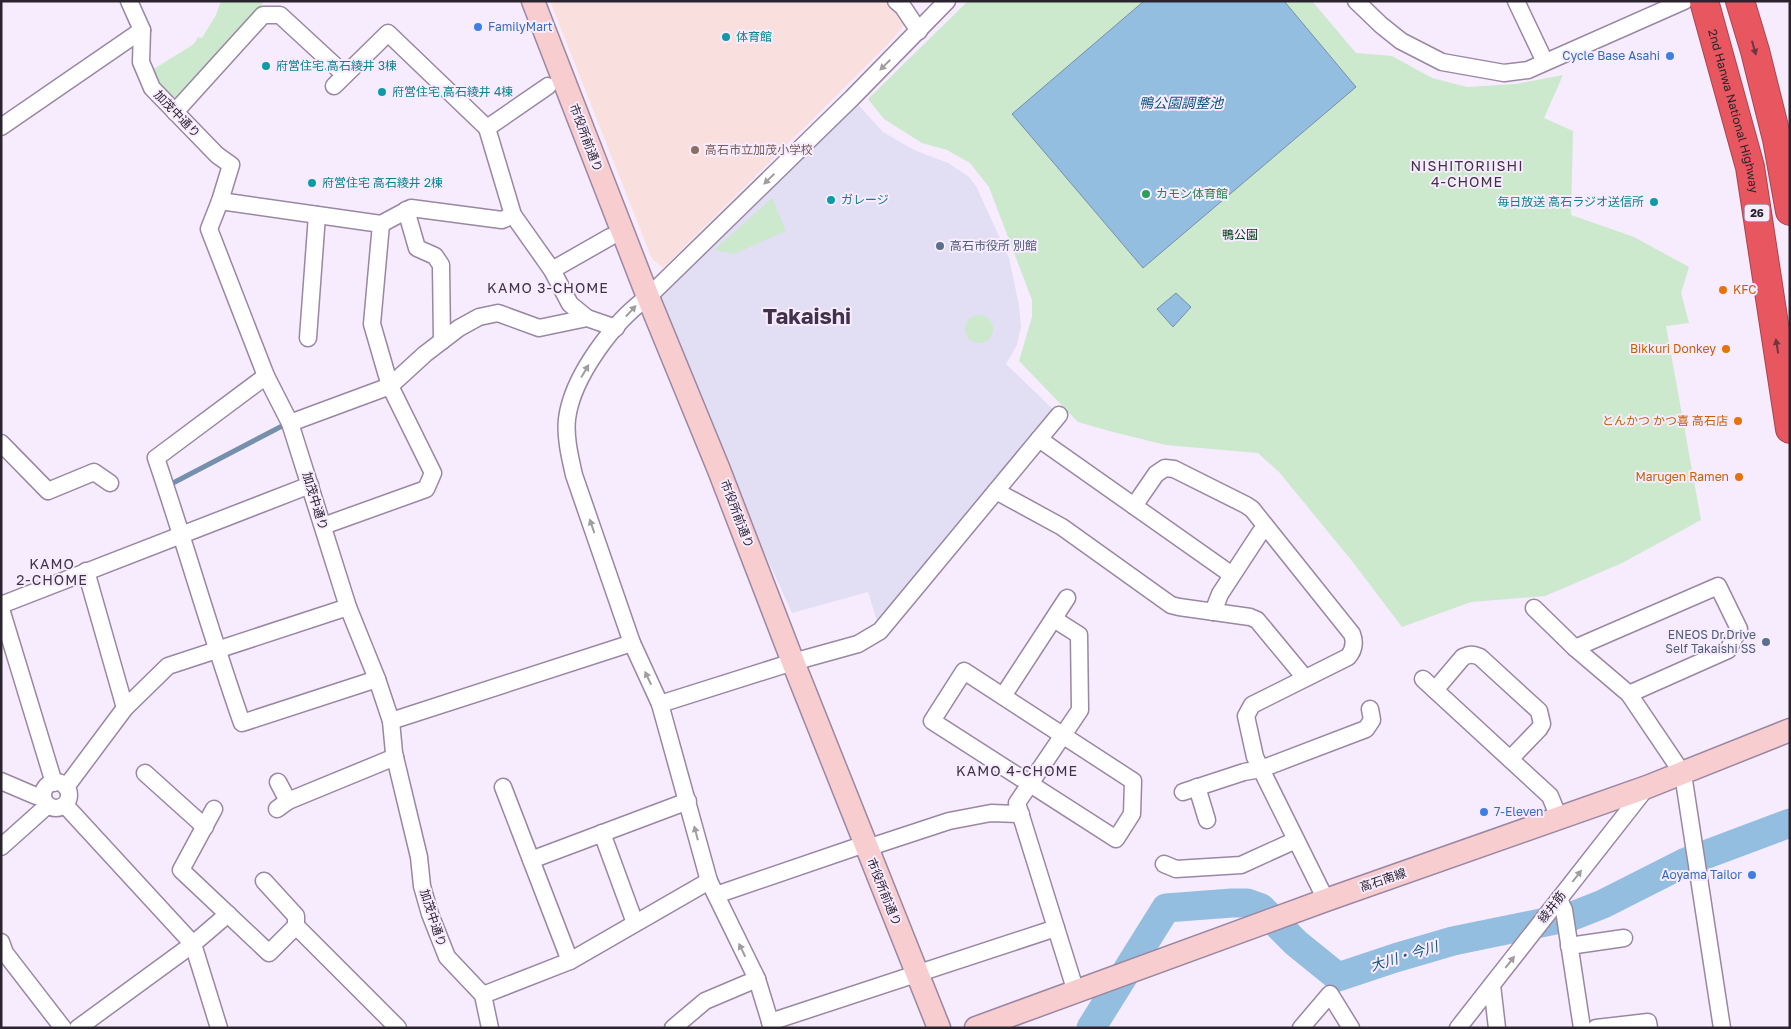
<svg xmlns="http://www.w3.org/2000/svg" width="1791" height="1029" font-family="'Golos Text','Noto Sans JP',sans-serif">
<style>
.commercial{fill:#e2dff5}
.education{fill:#fadfdf}
.green{fill:#cce8cd}
.water{fill:#94bedf;stroke:#7490aa}
.lines{fill:none;stroke-linecap:round;stroke-linejoin:round}
.stream{stroke:#7490aa;stroke-width:5}
.river{stroke:#94bedf;stroke-width:29}
.street-casing{stroke:#9987a3;stroke-width:19}
.secondary-casing{stroke:#9987a3;stroke-width:25}
.highway-casing{stroke:#a6454f;stroke-width:30}
.street{stroke:#fff;stroke-width:16}
.secondary{stroke:#f8cdcf;stroke-width:22}
.highway{stroke:#e85760;stroke-width:28}
.oneway{fill:#6d3640}
.oneway2{fill:#a09ca1}
.shop-dot{fill:#3f7fe0;stroke:#f7ebfe;stroke-width:2}
.culture-dot{fill:#0f9aa8;stroke:#f7ebfe;stroke-width:2}
.education-dot{fill:#8d6e63;stroke:#f7ebfe;stroke-width:2}
.leisure-dot{fill:#2e9e5b;stroke:#f7ebfe;stroke-width:2}
.service-dot{fill:#5c6f8a;stroke:#f7ebfe;stroke-width:2}
.food-dot{fill:#e8710a;stroke:#f7ebfe;stroke-width:2}
.labels{text-anchor:middle;stroke-width:4;stroke-linejoin:round;paint-order:stroke}
.shield{fill:#f7ebfe;stroke:#68606d;stroke-width:1}
.shield-label{font-size:11px;font-weight:bold;fill:#2b242f}
.shop-label{font-size:12px;fill:#366cbe;stroke:#f7ebfe;text-anchor:start}
.culture-label{font-size:12px;fill:#0d838f;stroke:#f7ebfe;text-anchor:start}
.street-label{font-size:12px;fill:#2b242f;stroke:#f7ebfe}
.education-label{font-size:12px;fill:#785e54;stroke:#f7ebfe;text-anchor:start}
.leisure-label{font-size:12px;fill:#27864d;stroke:#f7ebfe;text-anchor:start}
.park-label{font-size:12px;fill:#014012;stroke:#f7ebfe}
.service-label{font-size:12px;fill:#4e5e75;stroke:#f7ebfe;text-anchor:start}
.food-label{font-size:12px;fill:#c56008;stroke:#f7ebfe;text-anchor:end}
.water-label{font-size:14px;font-style:italic;fill:#10547f;stroke:#f7ebfe}
.neighbourhood-label{font-size:14px;letter-spacing:1px;fill:#413149;stroke:#f7ebfe}
.town-label{font-size:22px;font-weight:bold;fill:#413149;stroke:#f7ebfe}
</style>
<rect width="100%" height="100%" fill="#f7ebfe"/>
<path class="commercial" d="M852,98L883,132L914,150L948,163L968,176L976,186L1009,258L1019,306L1021,327L1017,345L1006,364L1059,415L880,631L868,592L792,613L648,297Z"/>
<path class="education" d="M550,1H891L905,24L891,41L663,268L652,259Z"/>
<g class="green">
<path d="M221,1H264L254,17L180,97L167,98L162,94L152,70L194,44L198,37L202,38L216,15Z"/>
<path d="M968,1H1312L1356,53L1392,56L1432,78L1467,87L1516,84L1563,75L1544,118L1573,131L1571,215L1634,237L1689,267L1681,293L1689,323L1666,326L1701,520L1622,563L1545,596L1471,602L1402,627L1352,561L1279,472L1258,453L1166,445L1113,432L1078,422L1019,361L1032,317V300L989,187L970,163L947,150L922,143L884,119L868,99Z"/>
<path d="M772,198L786,231L734,254L714,250Z"/>
<circle cx="979" cy="329" r="14"/>
</g>
<g class="water">
<path d="M1144,1H1284L1356,87L1143,268L1012,114Z"/>
<path d="M1176,293L1191,307L1173,327L1157,309Z"/>
</g>
<g class="lines">
<path class="stream" d="M173,483L284,425"/>
<path class="river" d="M1091,1028L1166,908L1232,903H1247L1261,908L1296,943L1338,977L1395,958L1453,941L1570,917L1603,904L1686,862L1790,823"/>
<defs>
<g id="street">
<path d="M129,1L142,30L141,62L152,88L217,155L231,165L220,201L209,229L266,376L290,423L348,607L377,679L391,721L394,753L419,857L422,886L430,914L447,957L483,995L490,1028"/>
<path d="M896,1L903,7L919,31"/>
<path d="M1356,1L1381,25L1401,41L1442,62L1504,73L1528,70L1684,1"/>
<path d="M1516,1L1545,62"/>
<path d="M334,86L388,33L487,128L513,215L552,270L570,304L587,318"/>
<path d="M175,112L263,15H280L345,75"/>
<path d="M1,127L142,30"/>
<path d="M487,128L548,86"/>
<path d="M220,201L381,224L411,208L502,220L513,215"/>
<path d="M406,210L417,248L435,256L441,265L442,341"/>
<path d="M552,270L610,237"/>
<path d="M308,338L317,215"/>
<path d="M266,376L156,458C186,546 211,635 242,723L377,679"/>
<path d="M290,423L390,386L425,354L459,328L479,317L498,313L539,328L587,318L616,328"/>
<path d="M1039,439L1232,575"/>
<path d="M1,443L48,491L94,472L110,483"/>
<path d="M996,491L1062,527L1171,605L1179,607L1250,617L1257,620L1305,678"/>
<path d="M1134,506L1156,474L1165,468L1174,469L1246,505L1252,509L1352,634C1355,642 1354,650 1348,657L1252,705L1246,716L1255,757L1326,900"/>
<path d="M323,526L426,489L433,473L390,386L372,324L381,224"/>
<path d="M86,571L125,708"/>
<path d="M1,605L310,485"/>
<path d="M1534,608L1575,648L1629,694L1683,774L1722,1028"/>
<path d="M1,609L54,783"/>
<path d="M1213,612L1220,594L1260,533L1266,527"/>
<path d="M1054,619L1079,635L1080,710L1017,803L1076,992"/>
<path d="M1575,648L1718,586L1739,629L1728,650L1629,694"/>
<path d="M964,671L1133,781L1132,814L1116,839L932,721Z"/>
<path d="M1423,679L1550,796L1559,818"/>
<path d="M1435,690L1463,657C1470,654 1473,654 1480,657L1539,711L1542,724L1539,729L1510,759"/>
<path d="M1003,696L1067,598"/>
<path d="M660,704L793,662L858,644L880,631L1059,415"/>
<path d="M391,721L632,643"/>
<path d="M145,773L205,827"/>
<path d="M1,781L36,796H43"/>
<circle cx="56" cy="795" r="13"/>
<path d="M66,787L125,708L168,666L348,607"/>
<path d="M503,787L570,961"/>
<path d="M1197,787L1207,820"/>
<path d="M1183,792L1244,772L1261,769L1366,729L1372,720L1370,709"/>
<path d="M288,801L395,757"/>
<path d="M65,805L193,944L219,1028"/>
<path d="M214,809L181,870L269,953L296,926L398,1028"/>
<path d="M277,809L288,801L278,782"/>
<path d="M602,833L635,923"/>
<path d="M1,847L48,805"/>
<path d="M867,848L949,821L991,813L1021,814"/>
<path d="M531,860L688,801"/>
<path d="M1164,864L1176,869L1241,865L1296,840"/>
<path d="M264,881L296,916V926"/>
<path d="M716,895L865,844"/>
<path d="M1559,899L1564,910L1582,1028"/>
<path d="M1,942L5,953L63,1028"/>
<path d="M1569,946L1624,938"/>
<path d="M1492,985L1497,1028"/>
<path d="M483,995L570,961L709,881"/>
<path d="M770,1022L1056,928"/>
<path d="M78,1028L193,944L228,914"/>
<path d="M673,1028L705,1001L757,979"/>
<path d="M772,1028L757,979L709,881L660,704L632,643L574,475C570,457 565,437 567,419C572,377 614,321 648,297L852,98L947,1"/>
<path d="M1301,1028L1330,994L1351,1028"/>
<path d="M1458,1028L1647,787"/>
<path d="M1596,1028L1648,1022L1649,1028"/>
</g>
<g id="secondary">
<path d="M533,1L648,297L719,470L793,662L939,1028"/>
<path d="M976,1028L1326,900L1647,787L1790,730"/>
</g>
<g id="highway">
<path id="s1" d="M1704,1L1750,167L1790,429"/>
<path d="M1740,1L1755,51L1777,139L1790,211"/>
</g>
</defs>
<use href="#street" class="street-casing"/>
<use href="#secondary" class="secondary-casing"/>
<use href="#highway" class="highway-casing"/>
<use href="#street" class="street"/>
<use href="#secondary" class="secondary"/>
<use href="#highway" class="highway"/>
</g>
<defs><path id="oneway-solid" d="M-6-.8H1V-3.2L6.5 0L1 3.2V.8H-6Z" transform="scale(1.25)"/></defs>
<g class="oneway">
<use href="#oneway-solid" transform="translate(1754 48) rotate(74)"/>
<use href="#oneway-solid" transform="translate(1777 346) rotate(-99)"/>
</g>
<g class="oneway2">
<use href="#oneway-solid" transform="translate(885 65) rotate(135)"/>
<use href="#oneway-solid" transform="translate(769 179) rotate(136)"/>
<use href="#oneway-solid" transform="translate(631 311) rotate(-47)"/>
<use href="#oneway-solid" transform="translate(585 371) rotate(-59)"/>
<use href="#oneway-solid" transform="translate(592 526) rotate(-109)"/>
<use href="#oneway-solid" transform="translate(648 678) rotate(-115)"/>
<use href="#oneway-solid" transform="translate(696 833) rotate(-105)"/>
<use href="#oneway-solid" transform="translate(1577 876) rotate(-52)"/>
<use href="#oneway-solid" transform="translate(742 950) rotate(-116)"/>
<use href="#oneway-solid" transform="translate(1510 962) rotate(-52)"/>
</g>
<g class="shop-dot">
<circle cx="478" cy="27" r="5"/>
<circle cx="1670" cy="56" r="5"/>
<circle cx="1484" cy="812" r="5"/>
<circle cx="1752" cy="875" r="5"/>
</g>
<g class="culture-dot">
<circle cx="726" cy="37" r="5"/>
<circle cx="266" cy="66" r="5"/>
<circle cx="382" cy="92" r="5"/>
<circle cx="312" cy="183" r="5"/>
<circle cx="831" cy="200" r="5"/>
<circle cx="1654" cy="202" r="5"/>
</g>
<circle class="education-dot" cx="695" cy="150" r="5"/>
<circle class="leisure-dot" cx="1146" cy="194" r="5"/>
<g class="service-dot">
<circle cx="940" cy="246" r="5"/>
<circle cx="1766" cy="642" r="5"/>
</g>
<g class="food-dot">
<circle cx="1723" cy="290" r="5"/>
<circle cx="1726" cy="349" r="5"/>
<circle cx="1738" cy="421" r="5"/>
<circle cx="1739" cy="477" r="5"/>
</g>
<g class="labels">
<rect class="shield" x="1744.5" y="204.5" width="25" height="17" rx="4"/>
<g class="shield-label">
<text x="1757" y="217">26</text>
</g>
<g class="shop-label">
<text x="488" y="31">FamilyMart</text>
<text x="1660" y="60" text-anchor="end">Cycle Base Asahi</text>
<text x="1494" y="816">7-Eleven</text>
<text x="1742" y="879" text-anchor="end">Aoyama Tailor</text>
</g>
<g class="culture-label">
<text x="736" y="41">体育館</text>
<text x="276" y="70">府営住宅 高石綾井 3棟</text>
<text x="392" y="96">府営住宅 高石綾井 4棟</text>
<text x="322" y="187">府営住宅 高石綾井 2棟</text>
<text x="841" y="204">ガレージ</text>
<text x="1644" y="206" text-anchor="end">毎日放送 高石ラジオ送信所</text>
</g>
<g class="street-label">
<text dy="4" stroke="none"><textPath href="#s1" startOffset="114">2nd Hanwa National Highway</textPath></text>
<text transform="translate(177 114) rotate(46)" y="4">加茂中通り</text>
<text transform="translate(586 138) rotate(69)" y="4">市役所前通り</text>
<text transform="translate(315 501) rotate(73)" y="4">加茂中通り</text>
<text transform="translate(737 514) rotate(69)" y="4">市役所前通り</text>
<text transform="translate(1383 880) rotate(-19)" y="4">高石南線</text>
<text transform="translate(884 892) rotate(68)" y="4">市役所前通り</text>
<text transform="translate(1552 907) rotate(-52)" y="4">綾井筋</text>
<text transform="translate(433 918) rotate(72)" y="4">加茂中通り</text>
</g>
<g class="education-label">
<text x="705" y="154">高石市立加茂小学校</text>
</g>
<g class="leisure-label">
<text x="1156" y="198">カモン体育館</text>
</g>
<g class="park-label">
<text x="1240" y="239">鴨公園</text>
</g>
<g class="service-label">
<text x="950" y="250">高石市役所 別館</text>
<text x="1756" y="639" text-anchor="end">ENEOS Dr.Drive<tspan x="1756" dy="14">Self Takaishi SS</tspan></text>
</g>
<g class="food-label">
<text x="1733" y="294" text-anchor="start">KFC</text>
<text x="1716" y="353">Bikkuri Donkey</text>
<text x="1728" y="425">とんかつ かつ喜 高石店</text>
<text x="1729" y="481">Marugen Ramen</text>
</g>
<g class="water-label">
<text x="1181" y="108">鴨公園調整池</text>
<text transform="translate(1404 956) rotate(-17)" y="5">大川・今川</text>
</g>
<g class="neighbourhood-label">
<text x="1467" y="171">NISHITORIISHI<tspan x="1467" dy="16">4-CHOME</tspan></text>
<text x="548" y="293">KAMO 3-CHOME</text>
<text x="52" y="569">KAMO<tspan x="52" dy="16">2-CHOME</tspan></text>
<text x="1017" y="776">KAMO 4-CHOME</text>
</g>
<g class="town-label">
<text x="807" y="324">Takaishi</text>
</g>
</g>
<rect width="1791" height="1029" fill="none" stroke="#2b242f" stroke-width="5"/>
</svg>
